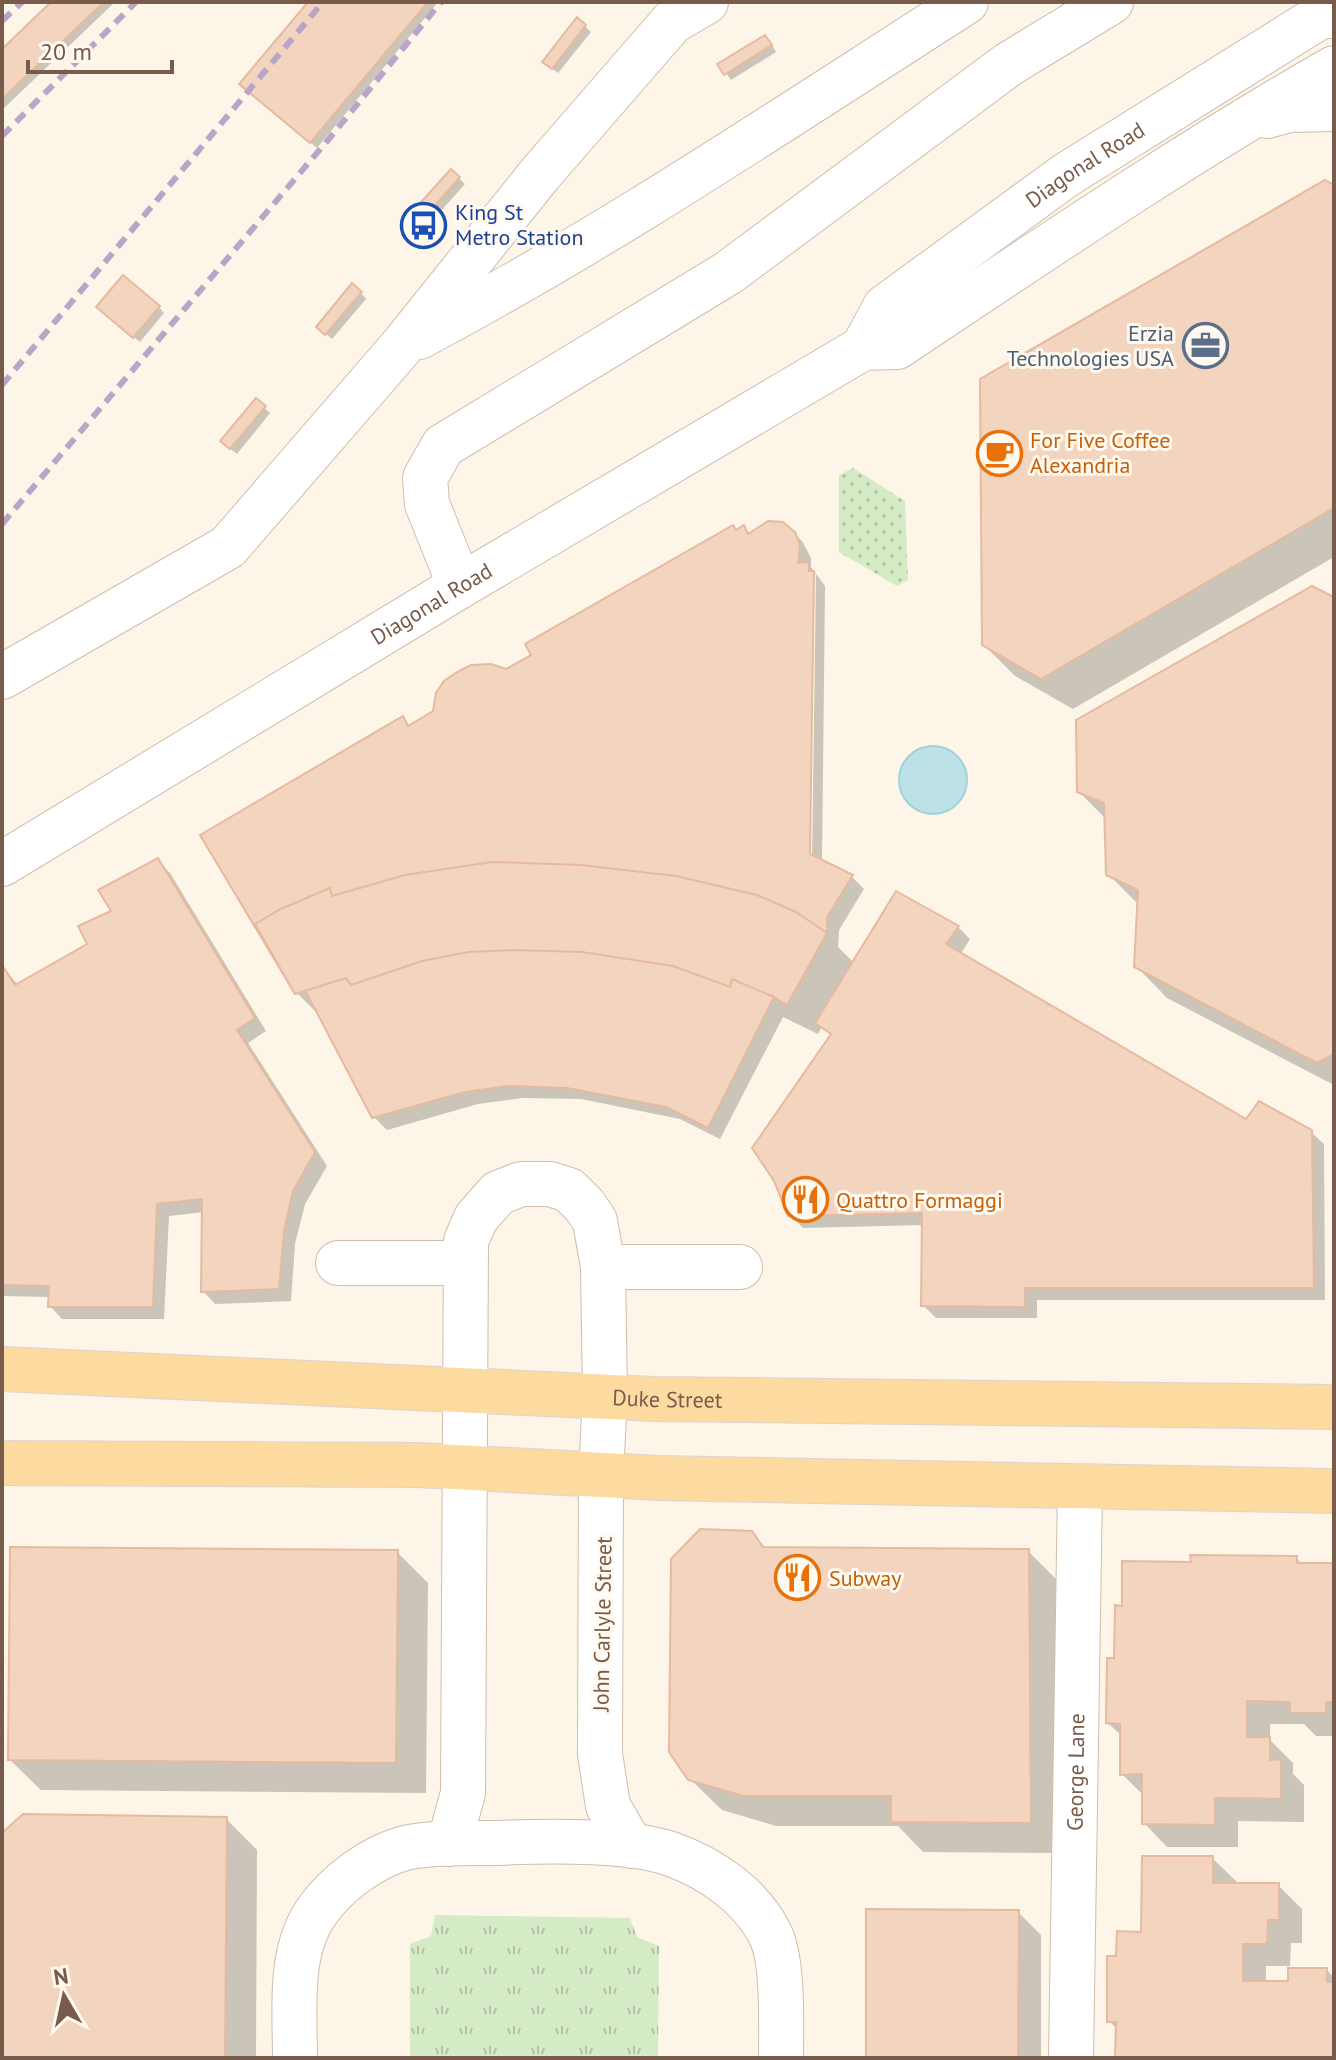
<svg xmlns="http://www.w3.org/2000/svg" width="1336" height="2060" font-family="'PT Sans',sans-serif">
<style>
.grass{fill:url(#grass-tufts)}
.garden{fill:url(#garden-dots)}
.water{fill:#bce1e7;stroke:#a2d1da;stroke-width:2}
.shadow{fill:#0003;fill-rule:evenodd}
.building{fill:#f3d4bf;stroke:#e6ba9f;stroke-width:2}
.lines{fill:none;stroke-linecap:round;stroke-linejoin:round}
.minor-casing{stroke:#cfbdad;stroke-width:46}
.major-casing{stroke:#dcd4d0;stroke-width:46}
.minor{stroke:#fff;stroke-width:44}
.major{stroke:#fcdaa0;stroke-width:44}
.rail{stroke:#b8a5c8;stroke-width:6;stroke-dasharray:12 8;stroke-linecap:butt}
.labels{text-anchor:middle;stroke-width:6;stroke-linejoin:round;paint-order:stroke}
.street-label{font-size:22px;fill:#785b4b;stroke:#fff9ef}
.transit-label{font-size:22px;fill:#164399;stroke:#fff9ef;text-anchor:start}
.service-label{font-size:22px;fill:#4e5e75;stroke:#fff9ef;text-anchor:end}
.food-label{font-size:22px;fill:#c56008;stroke:#fff9ef;text-anchor:start}
</style>
<defs>
<pattern id="grass-tufts" width="24" height="20" patternUnits="userSpaceOnUse" patternTransform="scale(2)"><rect width="24" height="20" fill="#d5ebc6"/><path d="M3 7l-1-3M5 7V3M7 7l1-3M15 17l-1-3M17 17v-4M19 17l1-3" fill="none" stroke="#b2c1a3"/></pattern>
<pattern id="garden-dots" width="8" height="8" patternUnits="userSpaceOnUse" patternTransform="scale(2)"><rect width="8" height="8" fill="#d5ebc6"/><path d="M2 2h.1M6 6h.1" fill="none" stroke="#b2c1a3" stroke-width="1.8" stroke-linecap="round"/></pattern>
</defs>
<rect width="100%" height="100%" fill="#fdf5e8"/>
<path class="grass" d="M435,1915L630,1918L637,1937L659,1946L658,2058H410V1944L431,1936Z"/>
<path class="garden" d="M853,468L905,501L908,580L897,586L839,552V475Z"/>
<circle class="water" cx="933" cy="780" r="34"/>
<g class="shadow">
<path d="M54,2H115L2,110V52Z"/>
<path d="M311,2H438L317,148L248,90Z"/>
<path d="M585,26L591,32L558,73L550,67Z"/>
<path d="M771,43L776,52L731,80L720,65Z"/>
<path d="M451,171L465,184L430,223L416,211Z"/>
<path d="M1334,187V557L1073,709L1015,676L984,645Z"/>
<path d="M361,293L366,299L332,339L318,327Z"/>
<path d="M159,307L164,313L140,342L104,313Z"/>
<path d="M257,401L270,413L237,454L228,447Z"/>
<path d="M744,528L751,535L789,528L802,541L811,558V567L825,586L822,862L852,877L864,889L839,930L838,947L854,963L958,927L970,939L960,955L1246,1121L1311,1132L1324,1144L1325,1300H1037V1318H936L923,1305L924,1225L803,1228L790,1215L832,1036L822,1027L818,1034L783,1017L720,1139L680,1119L581,1099L522,1098L478,1104L387,1130L374,1117L323,1019L297,993L402,719L410,727ZM812,574H816L812,864H808Z"/>
<path d="M1334,600V1085L1167,998L1136,966L1139,905L1108,874L1106,819L1079,792Z"/>
<path d="M158,861L170,873L266,1031L248,1043L327,1166L305,1204L295,1244L291,1301L215,1304L203,1291L204,1212L169,1216L164,1319H62L50,1306V1297L2,1296V966L18,985L90,945L113,912Z"/>
<path d="M751,1533L767,1549L1028,1551L1059,1582L1061,1853L923,1852L898,1826H776L722,1810L690,1779Z"/>
<path d="M397,1552L428,1583L426,1793L41,1790L10,1760Z"/>
<path d="M1296,1558L1303,1565H1334V1736H1316L1304,1724H1270V1740L1293,1763V1774L1304,1785V1822L1238,1821V1847H1167L1144,1823V1796L1122,1774V1736L1108,1723L1124,1608L1193,1564Z"/>
<path d="M226,1819L257,1850L256,2058H2V1835Z"/>
<path d="M1212,1858L1236,1881V1885H1278L1302,1909V1943H1291L1290,1966H1266V1983H1290L1327,1970L1334,1978V2058H1118V2030L1109,2021L1118,1958Z"/>
<path d="M1018,1912L1041,1935V2058H868Z"/>
</g>
<g class="building">
<path d="M51,2H104L2,99V49Z"/>
<path d="M308,2H428L310,143L239,84Z"/>
<path d="M577,17L586,25L552,69L542,62Z"/>
<path d="M765,35L772,45L724,75L717,64Z"/>
<path d="M451,169L460,177L423,219L413,211Z"/>
<path d="M1325,180L1334,185V508L1041,679L982,645L980,379Z"/>
<path d="M123,275L160,306L133,338L96,307Z"/>
<path d="M352,283L362,292L325,335L316,327Z"/>
<path d="M256,398L266,406L230,449L220,441Z"/>
<path d="M768,521L783,522L795,532L800,544L798,563L809,562V571H814L810,854L853,875L827,917V933L787,1005L774,997L708,1128L666,1107L567,1088L508,1086L465,1092L372,1118L305,990L295,994L200,835L403,716L408,726L433,711L436,693L444,681L457,672L471,665L491,664L506,669L531,655L525,644L733,525L736,530L744,525L748,534Z"/>
<path d="M1312,586L1334,597V1054L1317,1063L1134,967L1138,890L1106,875L1104,803L1077,792L1076,720Z"/>
<path d="M158,858L255,1018L237,1030L315,1152L293,1191L284,1231L279,1289L201,1292L202,1199L157,1204L153,1307H48L49,1286L2,1285V965L15,985L87,944L78,926L111,911L98,890Z"/>
<path d="M492,862L581,865L676,876L757,895L796,912L827,933L787,1005L774,997L732,979L730,987L673,966L582,952L513,950L468,952L422,961L351,985L346,978L295,994L255,924L281,909L330,888L332,896L405,875Z"/>
<path d="M896,891L959,926L946,944L1246,1119L1259,1101L1312,1130L1314,1288H1025V1307L921,1306L922,1213L788,1216L774,1181L752,1148L831,1034L815,1023Z"/>
<path d="M700,1529L752,1531L763,1547L1029,1549L1031,1823L891,1822V1796H743L688,1780L669,1752L671,1559Z"/>
<path d="M10,1547L398,1550L396,1763L8,1760Z"/>
<path d="M1190,1555L1297,1556V1563H1334V1702H1326V1713H1290V1702L1247,1701V1737H1270V1760L1281,1759V1799L1215,1798V1825L1142,1824V1774L1120,1775V1724L1106,1723L1107,1658H1114L1115,1605L1122,1606V1561L1191,1562Z"/>
<path d="M23,1814L227,1817L225,2058H2V1833Z"/>
<path d="M1142,1856H1213V1883H1279V1920H1268L1267,1944H1243V1981H1288V1968H1327V1982H1334V2058H1115L1116,2022H1107V1956H1116L1117,1931L1141,1932Z"/>
<path d="M866,1909L1019,1910L1018,2058H866Z"/>
</g>
<g class="lines">
<defs>
<g id="minor">
<path d="M1267,116L1290,110L1334,109"/>
<path d="M419,337C608,237 786,117 966,2"/>
<path id="s1" d="M863,348L885,307L1066,175L1321,16H1334"/>
<path d="M460,586L427,504L425,478L443,446L728,273L1009,64L1111,2"/>
<path d="M2,677L228,547L402,346L540,174L672,22L706,2"/>
<path id="s2" d="M2,864L460,586L863,348L897,347C1041,251 1184,154 1334,68"/>
<path d="M338,1263H464"/>
<path d="M603,1267H740"/>
<path d="M449,1844L463,1793L466,1241L476,1218L498,1193L521,1184H550L569,1190L585,1206L595,1221L603,1267L605,1396L601,1474L600,1754L608,1806L631,1846"/>
<path d="M295,2058C295,2010 288,1952 317,1911C337,1883 372,1857 405,1848C428,1842 471,1843 496,1843C543,1841 628,1839 671,1854C710,1868 750,1895 769,1932C784,1958 781,2026 781,2058"/>
<path id="s3" d="M1071,2058L1080,1488"/>
</g>
<g id="major">
<path id="s4" d="M2,1369L654,1399L1334,1407"/>
<path d="M2,1463L418,1465L658,1478L1334,1491"/>
</g>
</defs>
<use href="#minor" class="minor-casing"/>
<use href="#major" class="major-casing"/>
<use href="#minor" class="minor"/>
<use href="#major" class="major"/>
<g class="rail">
<path d="M2,21L22,2"/>
<path d="M2,136L136,2"/>
<path d="M2,385L323,2"/>
<path d="M2,524L328,140L441,2"/>
</g>
</g>
<defs>
<symbol id="bus-ring" viewBox="-11 -11 22 22"><circle r="9.5" fill="#fff9ef" stroke="#1a4fb4" stroke-width="1.5"/><path d="M-5-6H5V4H4V6H2V4H-2V6H-4V4H-5ZM-3.5-4V0h7V-4ZM-3.5 1.2v1.5H-2V1.2ZM2 1.2v1.5H3.5V1.2Z" fill="#1a4fb4"/></symbol>
<symbol id="office-ring" viewBox="-11 -11 22 22"><circle r="9.5" fill="#fff9ef" stroke="#5c6f8a" stroke-width="1.5"/><path d="M-6-3h4V-5.5h4V-3h4V5H-6ZM-1-4.5V-3h2v-1.5ZM-6 0V1H6V0Z" fill="#5c6f8a"/></symbol>
<symbol id="cafe-ring" viewBox="-11 -11 22 22"><circle r="9.5" fill="#fff9ef" stroke="#e8710a" stroke-width="1.5"/><path d="M-5.5-4.5H6V0H3Q3 3.5 0 3.5H-2.5Q-5.5 3.5-5.5 0ZM3-3.2v2h1.7v-2ZM-6 4.5H4V6H-6Z" fill="#e8710a"/></symbol>
<symbol id="restaurant-ring" viewBox="-11 -11 22 22"><circle r="9.5" fill="#fff9ef" stroke="#e8710a" stroke-width="1.5"/><path d="M-5-6h1v4h1v-4h1v4h1v-4h1v5L-1.5 .5V6h-2V.5L-5-1ZM5-6V6H3V1.5H1.5Q1.5-4 5-6Z" fill="#e8710a"/></symbol>
</defs>
<g fill-rule="evenodd">
<use href="#bus-ring" x="398" y="200" width="51" height="51"/>
<use href="#office-ring" x="1180" y="320" width="51" height="51"/>
<use href="#cafe-ring" x="974" y="428" width="51" height="51"/>
<use href="#restaurant-ring" x="780" y="1174" width="51" height="51"/>
<use href="#restaurant-ring" x="772" y="1552" width="51" height="51"/>
</g>
<g class="labels">
<g class="street-label">
<text dy="8" stroke="none"><textPath href="#s1" startOffset="292">Diagonal Road</textPath></text>
<text dy="8" stroke="none"><textPath href="#s2" startOffset="502">Diagonal Road</textPath></text>
<text dy="8" stroke="none"><textPath href="#s4" startOffset="666">Duke Street</textPath></text>
<text transform="translate(602 1624) rotate(-89)" y="8">John Carlyle Street</text>
<text dy="8" stroke="none"><textPath href="#s3" startOffset="286">George Lane</textPath></text>
</g>
<g class="transit-label">
<text x="455" y="220">King St<tspan x="455" dy="25">Metro Station</tspan></text>
</g>
<g class="service-label">
<text x="1174" y="341">Erzia<tspan x="1174" dy="25">Technologies USA</tspan></text>
</g>
<g class="food-label">
<text x="1030" y="448">For Five Coffee<tspan x="1030" dy="25">Alexandria</tspan></text>
<text x="836" y="1208">Quattro Formaggi</text>
<text x="829" y="1586">Subway</text>
</g>
</g>
<rect width="1336" height="2060" fill="none" stroke="#785b4b" stroke-width="8"/>
<g transform="translate(64 1996) rotate(351)" stroke="#fff9ef" stroke-width="6" paint-order="stroke">
<path d="M0-6L14 30L0 20L-14 30Z" fill="#785b4b"/>
<text y="-12" font-size="22" font-weight="bold" text-anchor="middle" fill="#785b4b">N</text>
</g>
<path d="M28 60v12h144v-12" fill="none" stroke="#785b4b" stroke-width="4"/>
<text x="40" y="60" font-size="24" fill="#785b4b" stroke="#fff9ef" stroke-width="6" paint-order="stroke">20 m</text>
</svg>
